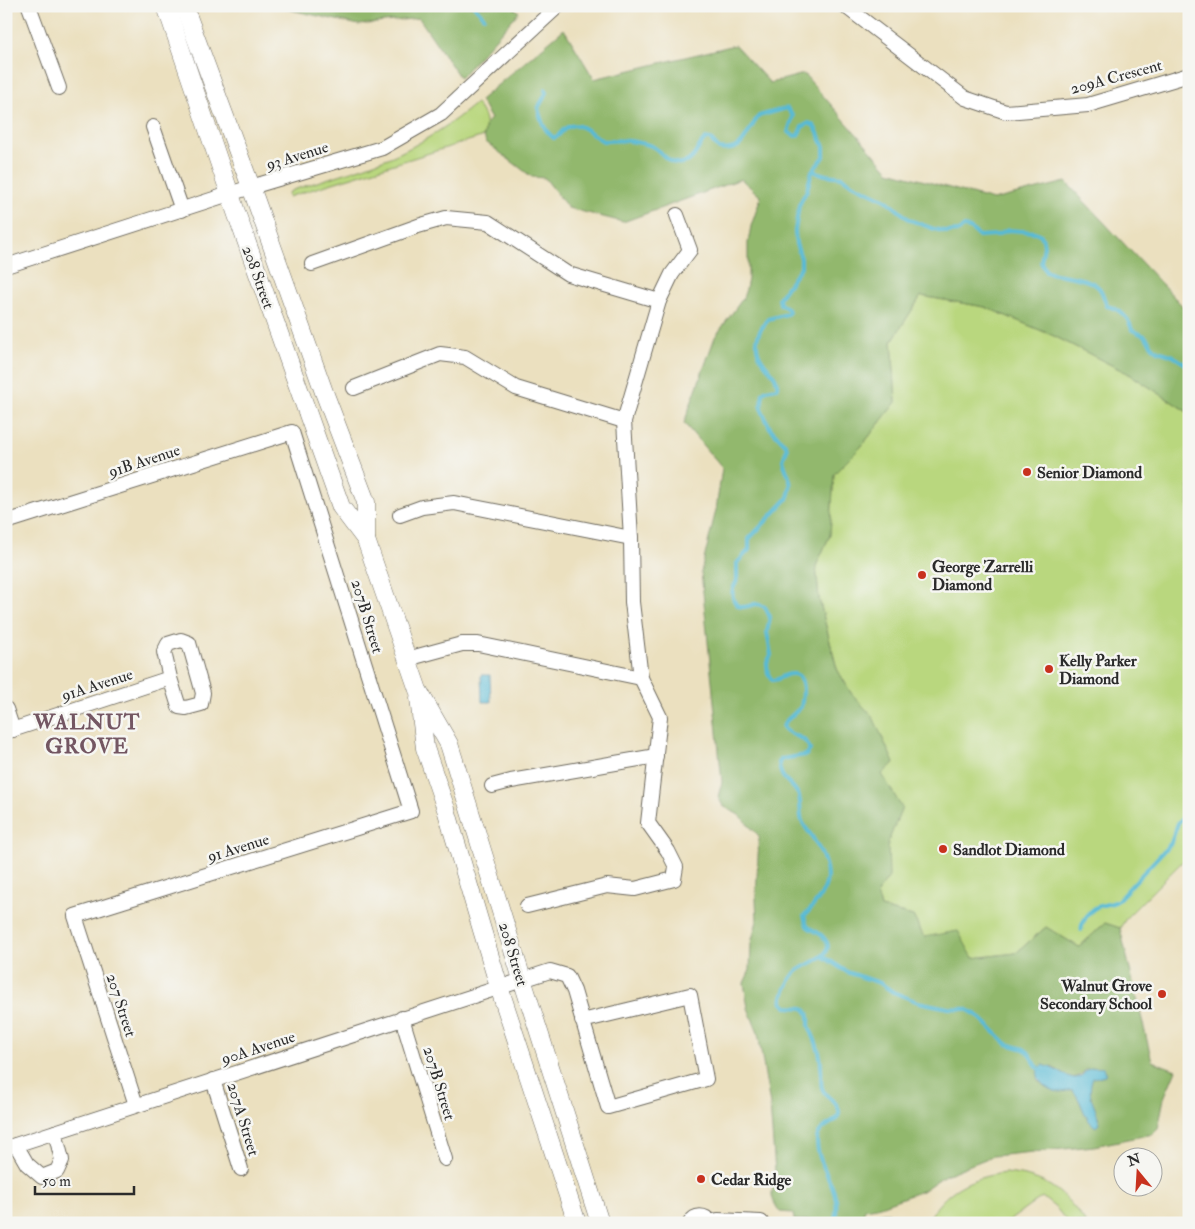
<svg xmlns="http://www.w3.org/2000/svg" width="1195" height="1229" font-family="'IM FELL Double Pica',serif">
<style>
.green{fill:#b9d77e;stroke:#728154}
.forest{fill:#92b86d;stroke:#5e724c;fill-rule:evenodd}
.water{fill:#57bad5;stroke:#417280}
.lines{fill:none;stroke-linecap:round;stroke-linejoin:round}
.stream{stroke:#57bad5;stroke-width:4}
.minor-casing{stroke:#6e6a5f;stroke-width:16}
.major-casing{stroke:#6e6a5f;stroke-width:19}
.minor{stroke:#fff;stroke-width:14}
.major{stroke:#fff;stroke-width:18}
.poi-dot{fill:#c8321e;stroke:#f6f6f2;stroke-width:2}
.labels{text-anchor:middle;stroke-width:5;stroke-linejoin:round;paint-order:stroke}
.street-label{font-size:16px;fill:#2b2b2b;stroke:#f6f6f2}
.poi-label{font-size:16px;font-weight:bold;fill:#2b2b2b;stroke:#f6f6f2;text-anchor:start}
.district-label{font-size:21px;font-weight:bold;letter-spacing:1px;fill:#735662;stroke:#f6f6f2}
</style>
<rect width="100%" height="100%" fill="#f6f6f2"/>
<filter id="ink" filterUnits="userSpaceOnUse"><feTurbulence type="fractalNoise" baseFrequency=".02" numOctaves="2"/><feDisplacementMap in="SourceGraphic" scale="10" xChannelSelector="R" yChannelSelector="G"/><feConvolveMatrix kernelMatrix="1 2 1 2 8 2 1 2 1" color-interpolation-filters="sRGB"/></filter>
<filter id="wash" filterUnits="userSpaceOnUse"><feTurbulence type="fractalNoise" baseFrequency=".0096" numOctaves="4" result="noise"/><feDisplacementMap in="SourceGraphic" scale="20" xChannelSelector="R" yChannelSelector="G"/><feGaussianBlur stdDeviation="1.12" result="paint"/><feColorMatrix in="noise" values="0 0 0 0 0 0 0 0 0 0 0 0 0 0 0 0 0 1.4 0 .05"/><feComposite in="paint" operator="in"/></filter>
<g filter="url(#wash)">
<rect width="100%" height="100%" fill="#ebe0bf"/>
<g class="green">
<path d="M476,103C485,116 487,120 484,136L288,197V193L293,190C325,179 357,170 388,158C420,145 450,125 476,103Z"/>
<path d="M921,296L985,307L1054,336L1131,375L1189,413V855L1127,917L1120,928L1105,923L1079,947L1046,927L1016,953L973,958L924,937L913,916L881,908L877,893L882,774L873,717L851,693L837,669L819,599L816,566L830,535L834,474L860,448L896,402L892,341Z"/>
<path d="M1005,1173C1047,1177 1062,1190 1086,1223H1068L1057,1209L1042,1197L1006,1223H927C943,1190 971,1177 1005,1173Z"/>
</g>
<g class="forest">
<path d="M273,6H512L519,12L460,78L419,18L359,25Z"/>
<path d="M564,29L594,79L735,45L770,83L804,74L889,171L993,200L1066,182L1189,313V413L1131,375L1054,336L985,307L921,296L892,341L896,402L860,448L834,474L830,535L816,566L819,599L837,669L851,693L873,717L894,763L882,774L902,808L888,842L889,877L877,893L881,908L913,916L924,937L958,931L973,958L1016,953L1046,927L1079,947L1105,923L1120,928L1152,1061L1176,1070L1164,1098L1158,1129L1153,1134L1094,1146L993,1156L945,1175L922,1191L877,1207L864,1209V1218L883,1213H889L890,1222L794,1220L793,1213L780,1212C765,1191 776,1191 775,1171L770,1105L758,1033L748,1008L744,983L750,970L751,943L757,921L756,899L759,836L739,815L723,806L718,797L722,782L701,572L716,510L722,468L684,423L715,337L743,298L746,289L748,279V243L751,226L761,197L741,179L623,222L568,208L545,178L532,177L486,142L484,136L486,123L491,119L480,100ZM1052,1067C1066,1075 1074,1085 1086,1069L1105,1075L1092,1078C1087,1094 1093,1105 1099,1119L1087,1118L1077,1095L1073,1091C1058,1089 1048,1093 1037,1079Z"/>
</g>
<g class="water">
<path d="M481,675H490L491,702H482Z"/>
<path d="M1043,1065C1053,1067 1069,1079 1076,1078C1088,1076 1080,1065 1104,1068L1106,1072L1105,1075L1093,1078C1085,1099 1098,1106 1099,1124L1096,1127C1083,1120 1083,1101 1073,1091C1068,1090 1065,1092 1060,1092C1047,1091 1035,1081 1038,1068Z"/>
</g>
<g class="lines">
<g class="stream">
<path d="M358,6L364,11L374,6"/>
<path d="M474,6L484,17"/>
<path d="M545,89L546,94L538,108C541,120 544,131 554,138C560,136 561,131 566,128C579,119 592,135 603,141C621,140 631,140 649,145C662,148 667,169 686,162C697,158 697,145 706,139H710L719,149C746,153 745,133 759,116L787,108L793,116L788,132L795,136L798,135L802,127L809,123L814,126L818,133L824,147V157L812,171L807,190L799,205L795,231L796,244L801,258V267L779,298L780,304L788,309L789,312L787,314L768,319C765,324 761,328 759,333C748,361 781,371 777,388L766,390L763,393L761,408L770,428L786,445L787,449L783,460C787,477 795,480 787,499L749,539V550L737,563C737,568 737,574 737,579C737,583 734,585 733,589C731,596 735,608 743,607C755,606 751,601 765,607L770,617L767,632L771,655L767,663L768,674L772,680C779,681 783,674 791,674C807,672 803,697 801,707L785,722L783,727C790,738 806,734 810,750L806,755L782,759L779,762C780,782 790,780 798,794C802,802 799,812 802,821C805,828 811,834 814,840C834,873 831,889 804,916L807,926C811,930 819,932 823,937C841,956 804,963 795,973C789,980 783,993 782,1002L787,1007L803,1008C805,1009 807,1011 808,1013C810,1017 809,1021 809,1025C811,1032 815,1039 817,1046C820,1053 821,1062 821,1069C822,1075 820,1082 822,1088C825,1098 838,1101 839,1111C841,1124 819,1123 817,1139C815,1167 847,1193 833,1223"/>
<path d="M812,171L826,175L842,177L852,184L886,200L910,220L934,229L947,232L959,231L963,227L970,228L979,236L997,235L1008,230L1035,232L1041,235L1043,240L1044,246L1041,262L1046,272C1060,276 1090,277 1099,288C1103,292 1104,300 1107,306C1120,309 1129,318 1132,330L1145,336L1153,347L1158,351L1171,355L1189,366"/>
<path d="M1081,930C1082,921 1089,911 1097,907C1104,904 1110,905 1117,901L1171,843L1178,823L1185,815"/>
<path d="M824,957L847,972L880,983L893,992L918,1002L948,1008L966,1009L977,1015L1007,1044L1024,1049L1028,1052L1038,1068"/>
</g>
</g>
</g>
<g filter="url(#ink)">
<g class="lines">
<defs>
<g id="minor">
<path d="M29,6L59,88"/>
<path d="M845,6L965,98L1006,112L1088,105L1189,75"/>
<path d="M153,127L182,210"/>
<path d="M312,264L418,226L446,218L488,222L568,274L659,301"/>
<path d="M6,266L251,187L382,148L441,114L558,6"/>
<path d="M354,388L440,354L465,357L516,388L624,421"/>
<path d="M400,515L422,507L454,503L631,538"/>
<path d="M6,522L292,432L411,811L75,916L136,1105"/>
<path d="M181,640L189,643L203,693L201,704L186,708L179,707L170,678L164,652L168,644Z"/>
<path d="M407,659L462,644H478L641,678"/>
<path d="M6,709L13,730"/>
<path d="M6,732L170,678"/>
<path d="M492,786L511,781L656,756"/>
<path d="M527,906L607,886L635,889L674,879L676,867L668,851L648,823L660,717L641,678L632,602L631,538L624,421L659,301L672,274L690,250L677,215"/>
<path d="M402,1018L445,1159"/>
<path d="M213,1080L241,1169"/>
<path d="M16,1145L27,1164L42,1177L57,1171L62,1160L55,1132"/>
<path d="M6,1148L550,971L567,976L574,991L608,1107L706,1079L690,995L582,1021"/>
<path d="M711,1222L718,1220L761,1222"/>
<path d="M690,1223C695,1214 705,1214 711,1223"/>
</g>
<g id="major">
<path d="M166,6L237,215L341,507L366,540"/>
<path d="M184,6L251,187L324,392L366,502V540L418,690L449,744L522,979L600,1223"/>
<path d="M419,698L425,748L446,809L499,987L577,1223"/>
</g>
</defs>
<use href="#minor" class="minor-casing"/>
<use href="#major" class="major-casing"/>
<use href="#minor" class="minor"/>
<use href="#major" class="major"/>
</g>
</g>
<g class="poi-dot">
<circle cx="1027" cy="472" r="5"/>
<circle cx="922" cy="575" r="5"/>
<circle cx="1049" cy="669" r="5"/>
<circle cx="943" cy="849" r="5"/>
<circle cx="1162" cy="994" r="5"/>
<circle cx="701" cy="1179" r="5"/>
</g>
<g class="labels">
<g class="street-label">
<text transform="translate(1116 76) rotate(-15)" y="6">209A Crescent</text>
<text transform="translate(297 155) rotate(-17)" y="6">93 Avenue</text>
<text transform="translate(259 277) rotate(70)" y="6">208 Street</text>
<text transform="translate(144 460) rotate(-18)" y="6">91B Avenue</text>
<text transform="translate(368 616) rotate(73)" y="6">207B Street</text>
<text transform="translate(97 684) rotate(-18)" y="6">91A Avenue</text>
<text transform="translate(238 847) rotate(-17)" y="6">91 Avenue</text>
<text transform="translate(514 954) rotate(73)" y="6">208 Street</text>
<text transform="translate(122 1005) rotate(72)" y="6">207 Street</text>
<text transform="translate(258 1047) rotate(-18)" y="6">90A Avenue</text>
<text transform="translate(440 1083) rotate(73)" y="6">207B Street</text>
<text transform="translate(244 1119) rotate(73)" y="6">207A Street</text>
</g>
<g class="poi-label">
<text x="1037" y="478">Senior Diamond</text>
<text x="932" y="572">George Zarrelli<tspan x="932" dy="18">Diamond</tspan></text>
<text x="1059" y="666">Kelly Parker<tspan x="1059" dy="18">Diamond</tspan></text>
<text x="953" y="855">Sandlot Diamond</text>
<text x="1152" y="991" text-anchor="end">Walnut Grove<tspan x="1152" dy="18">Secondary School</tspan></text>
<text x="711" y="1185">Cedar Ridge</text>
</g>
<g class="district-label">
<text x="87" y="729">WALNUT<tspan x="87" dy="24">GROVE</tspan></text>
</g>
</g>
<rect width="1195" height="1229" fill="none" stroke="#f6f6f2" stroke-width="25"/>
<g transform="translate(1138 1172) rotate(342)"><circle r="24" fill="#f6f6f2" stroke="#a5a5a2"/>
<path d="M0-4L9 19L0 12L-9 19Z" fill="#c8321e"/>
<text y="-8" font-size="14" font-weight="bold" text-anchor="middle" fill="#2b2b2b">N</text>
</g>
<path d="M35 1186v8h99v-8" fill="none" stroke="#2b2b2b" stroke-width="2.5"/>
<text x="42" y="1186" font-size="15" fill="#2b2b2b" stroke="#f6f6f2" stroke-width="4" paint-order="stroke">50 m</text>
</svg>
